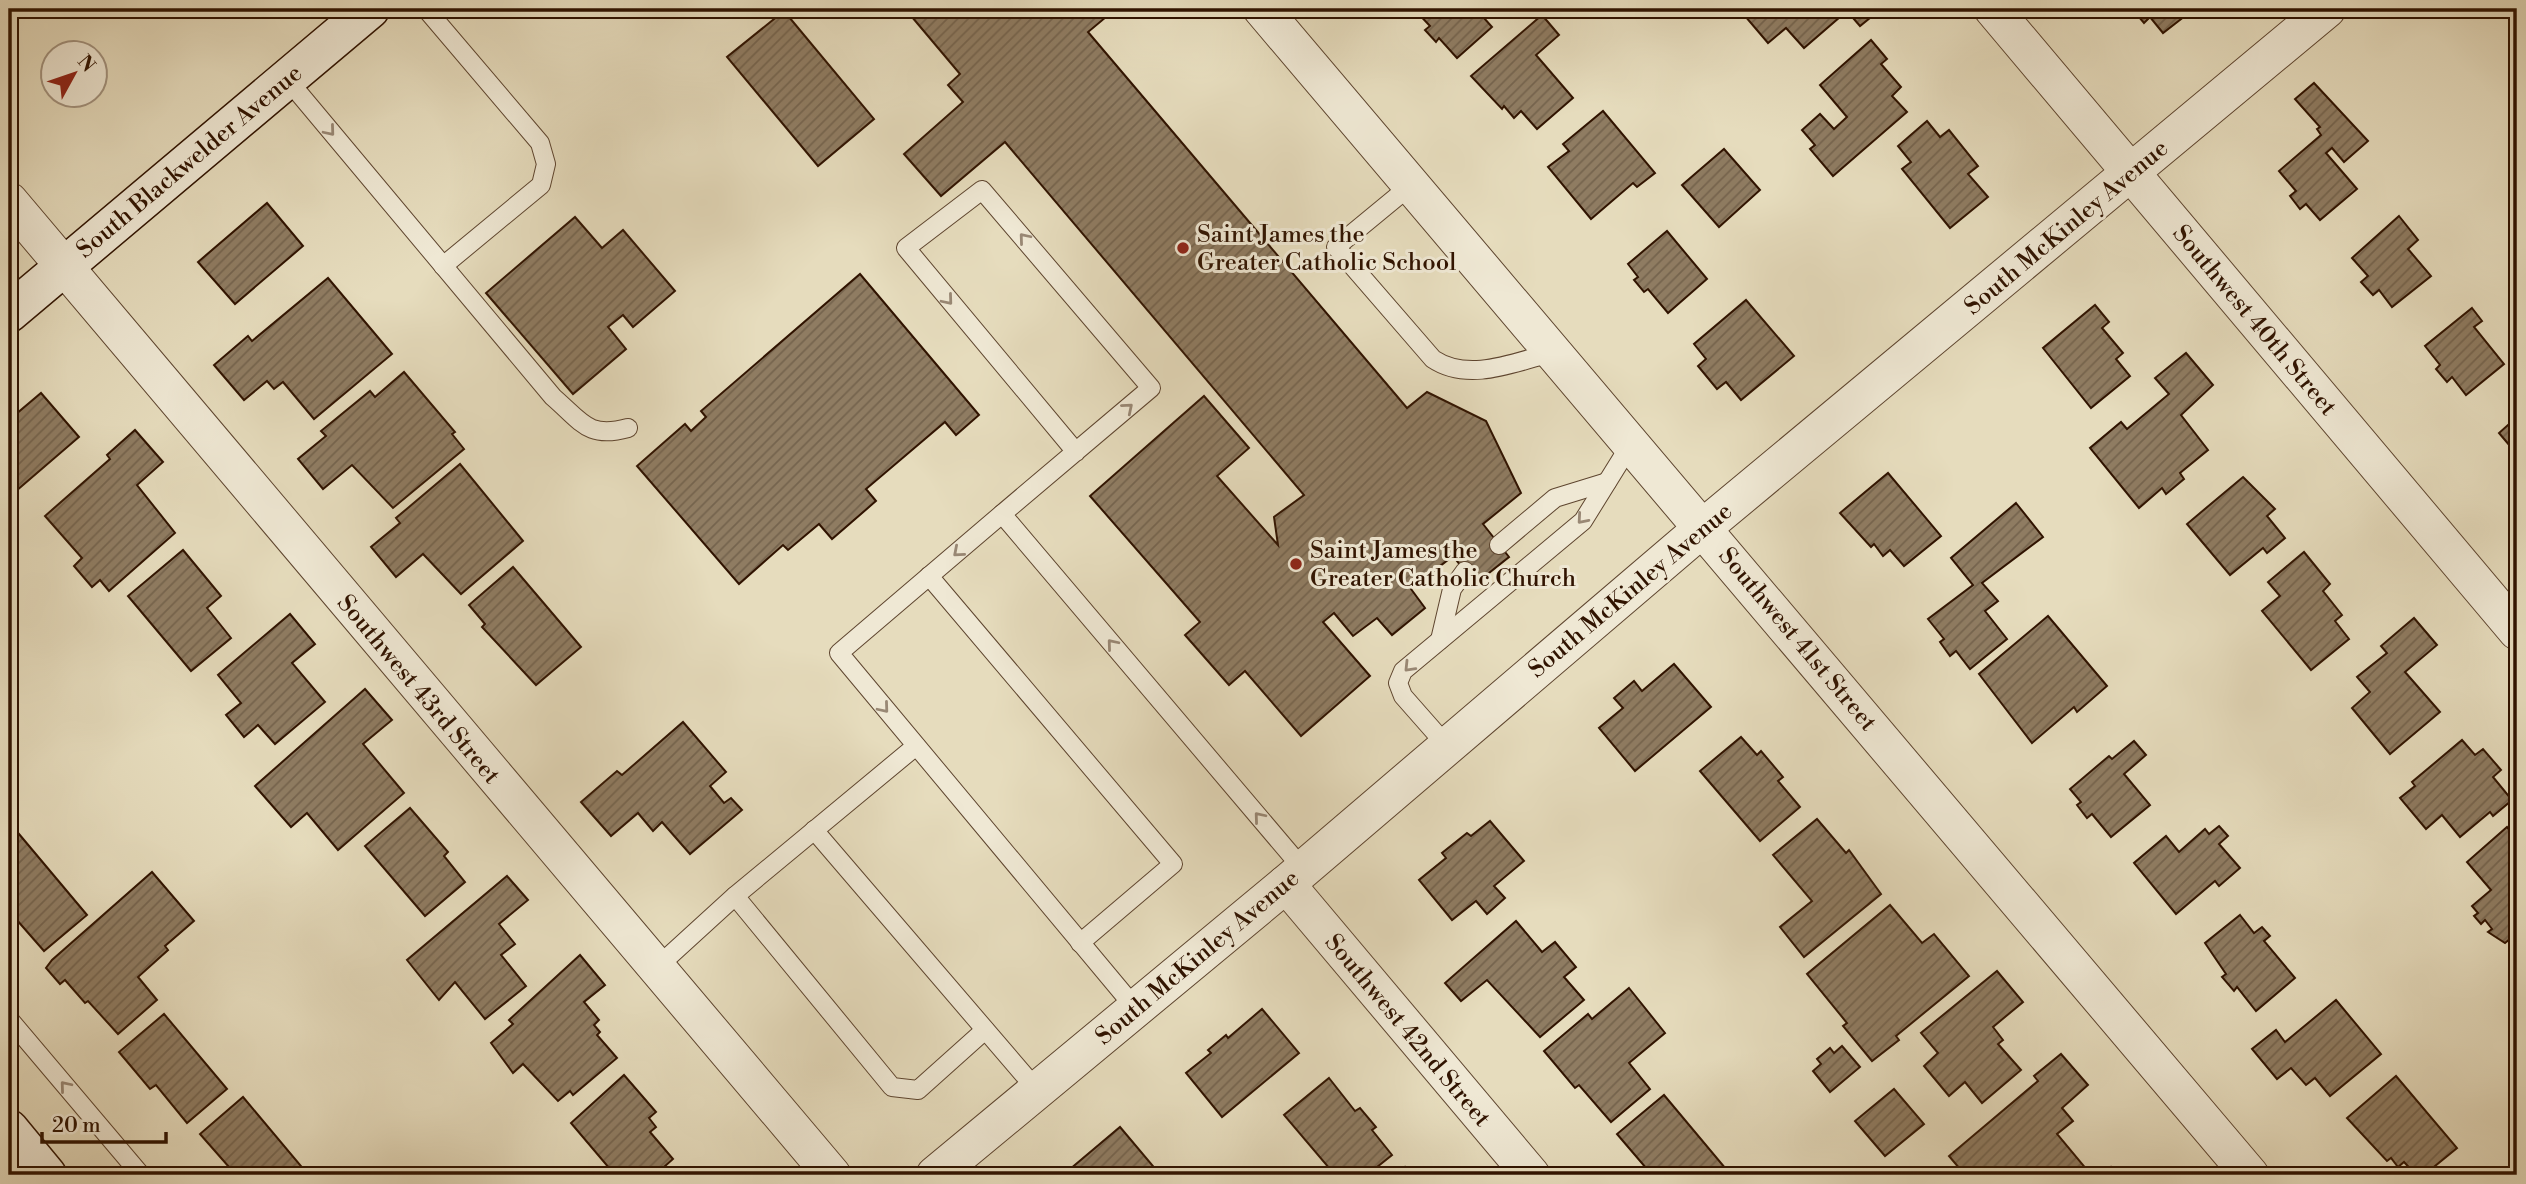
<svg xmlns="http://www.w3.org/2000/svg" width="2526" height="1184" font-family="'Libre Bodoni',serif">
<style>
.building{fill:url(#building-hatch);stroke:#301300;stroke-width:2}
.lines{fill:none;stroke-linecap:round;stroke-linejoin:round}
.lane-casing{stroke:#5e452f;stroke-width:20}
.street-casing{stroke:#5e452f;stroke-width:39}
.secondary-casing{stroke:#301300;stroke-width:41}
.lane{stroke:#efe8d4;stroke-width:18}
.street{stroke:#efe8d4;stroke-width:37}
.secondary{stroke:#efe8d4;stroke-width:38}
.oneway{stroke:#998875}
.poi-dot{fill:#8f2418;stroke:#efe8d4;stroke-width:2.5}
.labels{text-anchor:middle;stroke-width:6;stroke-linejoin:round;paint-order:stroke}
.street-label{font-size:24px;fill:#301300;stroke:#efe8d4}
.poi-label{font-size:24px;fill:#301300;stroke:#efe8d4;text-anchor:start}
</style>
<defs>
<pattern id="building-hatch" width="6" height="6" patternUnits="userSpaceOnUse" patternTransform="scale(1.75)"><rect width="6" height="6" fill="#8f7c62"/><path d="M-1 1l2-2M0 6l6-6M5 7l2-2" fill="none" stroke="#75644e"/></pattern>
</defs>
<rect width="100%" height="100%" fill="#e6dcbd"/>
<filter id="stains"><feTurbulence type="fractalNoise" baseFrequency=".00286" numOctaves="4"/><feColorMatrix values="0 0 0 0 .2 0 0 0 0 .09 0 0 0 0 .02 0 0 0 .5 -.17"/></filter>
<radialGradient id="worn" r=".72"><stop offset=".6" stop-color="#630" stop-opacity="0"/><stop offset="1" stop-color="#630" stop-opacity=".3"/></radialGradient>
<g class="building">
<path d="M921,9H1109L1112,12L1088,32L1407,408L1427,392L1486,421L1521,493L1483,524L1509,557L1475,584L1453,556L1411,589L1425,608L1392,635L1377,618L1353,636L1334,613L1323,622L1370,676L1301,736L1245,671L1229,685L1185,635L1200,622L1090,496L1204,396L1249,448L1217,476L1278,545L1274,517L1304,495L1005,142L941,196L904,154L963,102L948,85L960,74L912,17Z"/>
<path d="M1414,9H1476L1492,27L1457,58L1439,38L1436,42L1425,30L1430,26Z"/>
<path d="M1739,9H1881L1860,26L1847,11L1804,48L1786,28L1768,43Z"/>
<path d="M2194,9L2163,33L2150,17L2144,23L2133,10Z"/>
<path d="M784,11L874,119L818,166L727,57Z"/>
<path d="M1542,15L1559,35L1536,55L1573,98L1537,129L1521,111L1514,118L1504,106L1502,109L1471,76Z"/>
<path d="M1871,40L1887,59L1881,64L1901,87L1892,96L1907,112L1833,176L1810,149L1815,145L1802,130L1820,114L1834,129L1847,117L1820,85Z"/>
<path d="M2314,83L2368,141L2344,162L2332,148L2326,153L2357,189L2320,220L2306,204L2300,209L2290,196L2296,191L2279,171L2321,135L2317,129L2320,127L2295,99Z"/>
<path d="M1603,111L1655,173L1637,187L1633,183L1591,219L1548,167L1569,151L1563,144Z"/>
<path d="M1927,121L1940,137L1949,130L1978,166L1968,174L1988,197L1950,228L1902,169L1911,162L1898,146Z"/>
<path d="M1724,149L1760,190L1719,227L1682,185Z"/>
<path d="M267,203L303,246L235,304L198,262Z"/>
<path d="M2399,216L2418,240L2408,249L2431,276L2392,307L2379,290L2373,295L2361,282L2368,276L2352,258Z"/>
<path d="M575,217L602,248L623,230L675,291L633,327L623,315L608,327L626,349L573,394L486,293Z"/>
<path d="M1667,231L1707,279L1668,313L1648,289L1644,292L1634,280L1638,277L1628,264Z"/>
<path d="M860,274L979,415L956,435L945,422L866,489L876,501L832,539L819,524L788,550L783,545L739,584L637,466L685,424L691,431L706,417L701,411Z"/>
<path d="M328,278L392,354L314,419L283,382L274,389L267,381L244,400L214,365L248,336L252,341Z"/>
<path d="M1746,300L1794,356L1741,400L1726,382L1717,389L1698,366L1706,359L1694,344Z"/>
<path d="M2095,305L2109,322L2102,328L2123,353L2116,359L2130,376L2091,408L2043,348Z"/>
<path d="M2472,308L2482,321L2474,327L2504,364L2466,395L2452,377L2447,382L2436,369L2440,365L2425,346Z"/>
<path d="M2186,353L2213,385L2181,415L2208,450L2180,473L2184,479L2166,494L2162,488L2139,508L2090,448L2121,422L2127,429L2169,394L2155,378Z"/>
<path d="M404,372L455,432L452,434L464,449L393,508L352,465L323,489L298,459L326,436L321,431L370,391L375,397Z"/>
<path d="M41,393L79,437L9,497V420Z"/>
<path d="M2517,417V466L2510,458L2516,453L2499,433Z"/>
<path d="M135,430L163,462L137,485L175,533L109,591L100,580L92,587L74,566L82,558L45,516L110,459L107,455Z"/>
<path d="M460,464L523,541L461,594L423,554L396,577L371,547L400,523L396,518Z"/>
<path d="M1888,473L1941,536L1904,566L1890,550L1883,556L1874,544L1871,547L1840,513Z"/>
<path d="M2243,477L2275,509L2267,516L2285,538L2267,553L2263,548L2230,575L2187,524Z"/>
<path d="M2016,503L2043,537L1982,583L1998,601L1985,611L2007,639L1970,669L1956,651L1950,656L1940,642L1944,639L1928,619L1973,585L1951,558Z"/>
<path d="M183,550L221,596L207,608L231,638L191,671L128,596Z"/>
<path d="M2304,552L2330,584L2323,591L2342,615L2335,621L2349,639L2311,670L2262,611L2280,596L2268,582Z"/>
<path d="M513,567L581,647L536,685L482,627L485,624L469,605Z"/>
<path d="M290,614L315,644L292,663L325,702L275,744L258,725L244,737L226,715L241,703L218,675Z"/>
<path d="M2048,616L2107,686L2077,712L2074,707L2032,743L1979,674Z"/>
<path d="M2414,618L2437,645L2405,672L2440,712L2390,754L2352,708L2370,692L2357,677L2387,653L2381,646Z"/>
<path d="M1674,664L1711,707L1635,771L1599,728L1623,708L1614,698L1634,681L1642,691Z"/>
<path d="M365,689L392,720L363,744L404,793L338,850L307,813L291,827L255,786Z"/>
<path d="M683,722L726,772L710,786L724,803L731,798L742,810L690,854L662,822L653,831L638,813L611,836L581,802L617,771L622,775Z"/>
<path d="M1741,737L1757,755L1761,751L1783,777L1778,781L1800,807L1760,841L1700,771Z"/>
<path d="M2462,740L2475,755L2483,749L2501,770L2493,777L2512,800L2493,816L2490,812L2460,837L2442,815L2426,829L2400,798L2415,786L2412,782Z"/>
<path d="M2134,741L2146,755L2124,774L2150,805L2111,837L2092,814L2087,818L2077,805L2081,802L2070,789L2109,756L2112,759Z"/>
<path d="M410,808L448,852L444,856L465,882L425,916L365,846Z"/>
<path d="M1817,819L1846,853L1849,850L1881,894L1804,957L1780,927L1812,901L1773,855Z"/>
<path d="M1490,821L1524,861L1494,886L1505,898L1487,914L1476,901L1452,920L1419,880L1446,858L1442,853L1467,833L1471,836Z"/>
<path d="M2219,826L2228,836L2219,844L2240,868L2219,886L2215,881L2176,914L2134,863L2166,836L2179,852L2205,829L2209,834Z"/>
<path d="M2507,827L2517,839V933L2505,943L2488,932L2492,929L2485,920L2481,924L2474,916L2478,913L2472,906L2491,890L2467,862Z"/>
<path d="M19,834L87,915L44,951L9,911V843Z"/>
<path d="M152,872L194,921L165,946L168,950L138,977L157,1000L118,1034L88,1001L85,1003L65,980L60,984L46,968L52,960Z"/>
<path d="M507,876L528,900L499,924L515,944L501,955L526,986L485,1019L455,982L439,1000L407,960Z"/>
<path d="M1890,905L1922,943L1934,934L1969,976L1896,1036L1899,1040L1872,1061L1843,1026L1847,1023L1807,974Z"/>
<path d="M2240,915L2254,933L2262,927L2270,936L2264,941L2295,978L2256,1011L2237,987L2234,991L2222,977L2226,974L2205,943Z"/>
<path d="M1516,921L1542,952L1555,942L1576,967L1564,977L1584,1000L1540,1037L1487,980L1461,1001L1445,983Z"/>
<path d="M580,955L605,985L584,1002L599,1020L594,1025L600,1032L597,1035L617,1058L573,1095L570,1091L558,1101L523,1064L513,1073L491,1043L513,1024L509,1020Z"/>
<path d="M1997,971L2023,1002L1993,1027L2003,1040L1998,1044L2021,1070L1982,1103L1965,1082L1949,1096L1924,1066L1938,1053L1921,1033Z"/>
<path d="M1629,988L1665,1033L1629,1063L1650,1089L1611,1122L1579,1085L1575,1088L1544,1051L1588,1014L1592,1019Z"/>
<path d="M2336,1000L2381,1054L2330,1096L2315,1078L2306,1085L2291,1068L2277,1079L2252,1049L2276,1030L2285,1042Z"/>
<path d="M1262,1009L1299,1053L1222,1117L1186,1073L1211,1053L1208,1050L1226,1035L1228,1038Z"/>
<path d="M164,1014L227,1089L187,1123L156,1085L150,1089L119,1052Z"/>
<path d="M1842,1046L1860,1067L1830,1092L1813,1071L1821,1064L1817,1059L1830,1048L1834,1053Z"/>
<path d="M2061,1054L2088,1085L2062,1108L2073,1121L2057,1134L2088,1171L2083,1175H1965L1949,1156L2038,1081L2034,1076Z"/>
<path d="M624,1075L656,1112L649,1118L656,1127L650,1132L673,1159L655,1175H615L571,1123Z"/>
<path d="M2396,1076L2457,1148L2424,1175H2416L2404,1162L2398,1167L2391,1158L2387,1161L2347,1118Z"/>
<path d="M1329,1078L1355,1111L1360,1108L1376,1127L1372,1130L1392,1155L1367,1175H1335L1284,1115Z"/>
<path d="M1894,1089L1924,1124L1885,1156L1855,1121Z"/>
<path d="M1664,1095L1731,1175H1652L1617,1134Z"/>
<path d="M243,1097L306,1172L302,1175H241L239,1172L236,1175L200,1134Z"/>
<path d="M1120,1127L1158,1172L1154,1175H1063Z"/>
<path d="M1405,1167L1412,1175H1395Z"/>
<path d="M2111,1167L2118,1175H2102Z"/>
</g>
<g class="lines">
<defs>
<g id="lane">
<path d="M426,9L540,143L546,164L541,185L443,266"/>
<path d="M287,79L553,397C582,422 588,439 628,428"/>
<path d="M1410,186L1336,247L1433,359C1469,383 1515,362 1554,352"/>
<path d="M1002,514L1151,388L982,190L906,248L1076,452"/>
<path d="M1499,545L1555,498L1607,482"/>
<path d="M929,576L1173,864L1080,943"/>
<path d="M1440,640L1452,589L1465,571"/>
<path d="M1447,746L1403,696L1398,683L1403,671L1583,521L1632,442"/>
<path d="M814,830L1037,1090"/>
<path d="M735,896L892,1087L918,1090L985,1030"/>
<path d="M655,969L735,896L916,746"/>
<path d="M1136,1009L839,653L1002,514L1303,869"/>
<path d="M9,1019L141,1175"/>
</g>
<g id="street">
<path d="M1262,9L2250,1175"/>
<path d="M1993,9L2517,631"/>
<path d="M9,201L832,1175"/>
<path d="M1286,884L1531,1175"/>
<path d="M935,1175L1286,884L1704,527L2327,9"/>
</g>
<g id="secondary">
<path d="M9,313L370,9"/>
<path d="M9,1129L47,1175"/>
</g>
</defs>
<use href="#lane" class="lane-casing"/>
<use href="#street" class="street-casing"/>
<use href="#secondary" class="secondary-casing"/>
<use href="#lane" class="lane"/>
<use href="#street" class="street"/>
<use href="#secondary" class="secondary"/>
</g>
<defs><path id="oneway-chevron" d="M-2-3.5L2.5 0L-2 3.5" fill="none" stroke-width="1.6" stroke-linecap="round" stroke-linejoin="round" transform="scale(1.75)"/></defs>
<g class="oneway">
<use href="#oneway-chevron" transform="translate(330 131) rotate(50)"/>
<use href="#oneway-chevron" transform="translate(1024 238) rotate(-130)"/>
<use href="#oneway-chevron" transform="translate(948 300) rotate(50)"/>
<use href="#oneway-chevron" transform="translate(1128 408) rotate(-40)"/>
<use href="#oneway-chevron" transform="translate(1582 519) rotate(131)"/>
<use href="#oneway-chevron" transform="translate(958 552) rotate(139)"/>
<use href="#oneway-chevron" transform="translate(1112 644) rotate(-130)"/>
<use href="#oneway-chevron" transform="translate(1409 667) rotate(134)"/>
<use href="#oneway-chevron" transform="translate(884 708) rotate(50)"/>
<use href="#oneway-chevron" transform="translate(1259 817) rotate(-130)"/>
<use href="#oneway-chevron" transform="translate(65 1086) rotate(-130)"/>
</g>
<g class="poi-dot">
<circle cx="1183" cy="248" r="7"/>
<circle cx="1296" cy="564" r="7"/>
</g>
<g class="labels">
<g class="street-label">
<text transform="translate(189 161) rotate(-40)" y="8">South Blackwelder Avenue</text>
<text transform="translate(2066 227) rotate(-40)" y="8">South McKinley Avenue</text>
<text transform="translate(2255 320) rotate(50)" y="8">Southwest 40th Street</text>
<text transform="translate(1630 590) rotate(-40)" y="8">South McKinley Avenue</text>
<text transform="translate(1798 639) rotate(50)" y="8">Southwest 41st Street</text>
<text transform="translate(419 689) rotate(50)" y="8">Southwest 43rd Street</text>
<text transform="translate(1197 957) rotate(-40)" y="8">South McKinley Avenue</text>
<text transform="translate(1408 1030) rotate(50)" y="8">Southwest 42nd Street</text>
</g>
<g class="poi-label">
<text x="1197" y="242">Saint James the<tspan x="1197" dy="28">Greater Catholic School</tspan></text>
<text x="1310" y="558">Saint James the<tspan x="1310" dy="28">Greater Catholic Church</tspan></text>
</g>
</g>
<rect width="2526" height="1184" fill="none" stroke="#e6dcbd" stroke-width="35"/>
<rect x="10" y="10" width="2505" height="1163" fill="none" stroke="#301300" stroke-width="3.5"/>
<rect x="18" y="18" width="2491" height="1149" fill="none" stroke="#301300" stroke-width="2"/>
<g transform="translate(74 74) rotate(50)"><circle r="33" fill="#efe8d4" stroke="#a3937f" stroke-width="2"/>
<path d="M0-5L12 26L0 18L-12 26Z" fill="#8f2418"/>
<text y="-10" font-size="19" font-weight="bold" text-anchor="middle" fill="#301300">N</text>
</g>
<path d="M42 1132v10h124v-10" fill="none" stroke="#301300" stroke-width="3.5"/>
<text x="52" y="1132" font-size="21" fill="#301300" stroke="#efe8d4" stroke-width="5" paint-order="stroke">20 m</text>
<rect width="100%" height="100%" filter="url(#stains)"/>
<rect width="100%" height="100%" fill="url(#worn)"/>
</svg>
